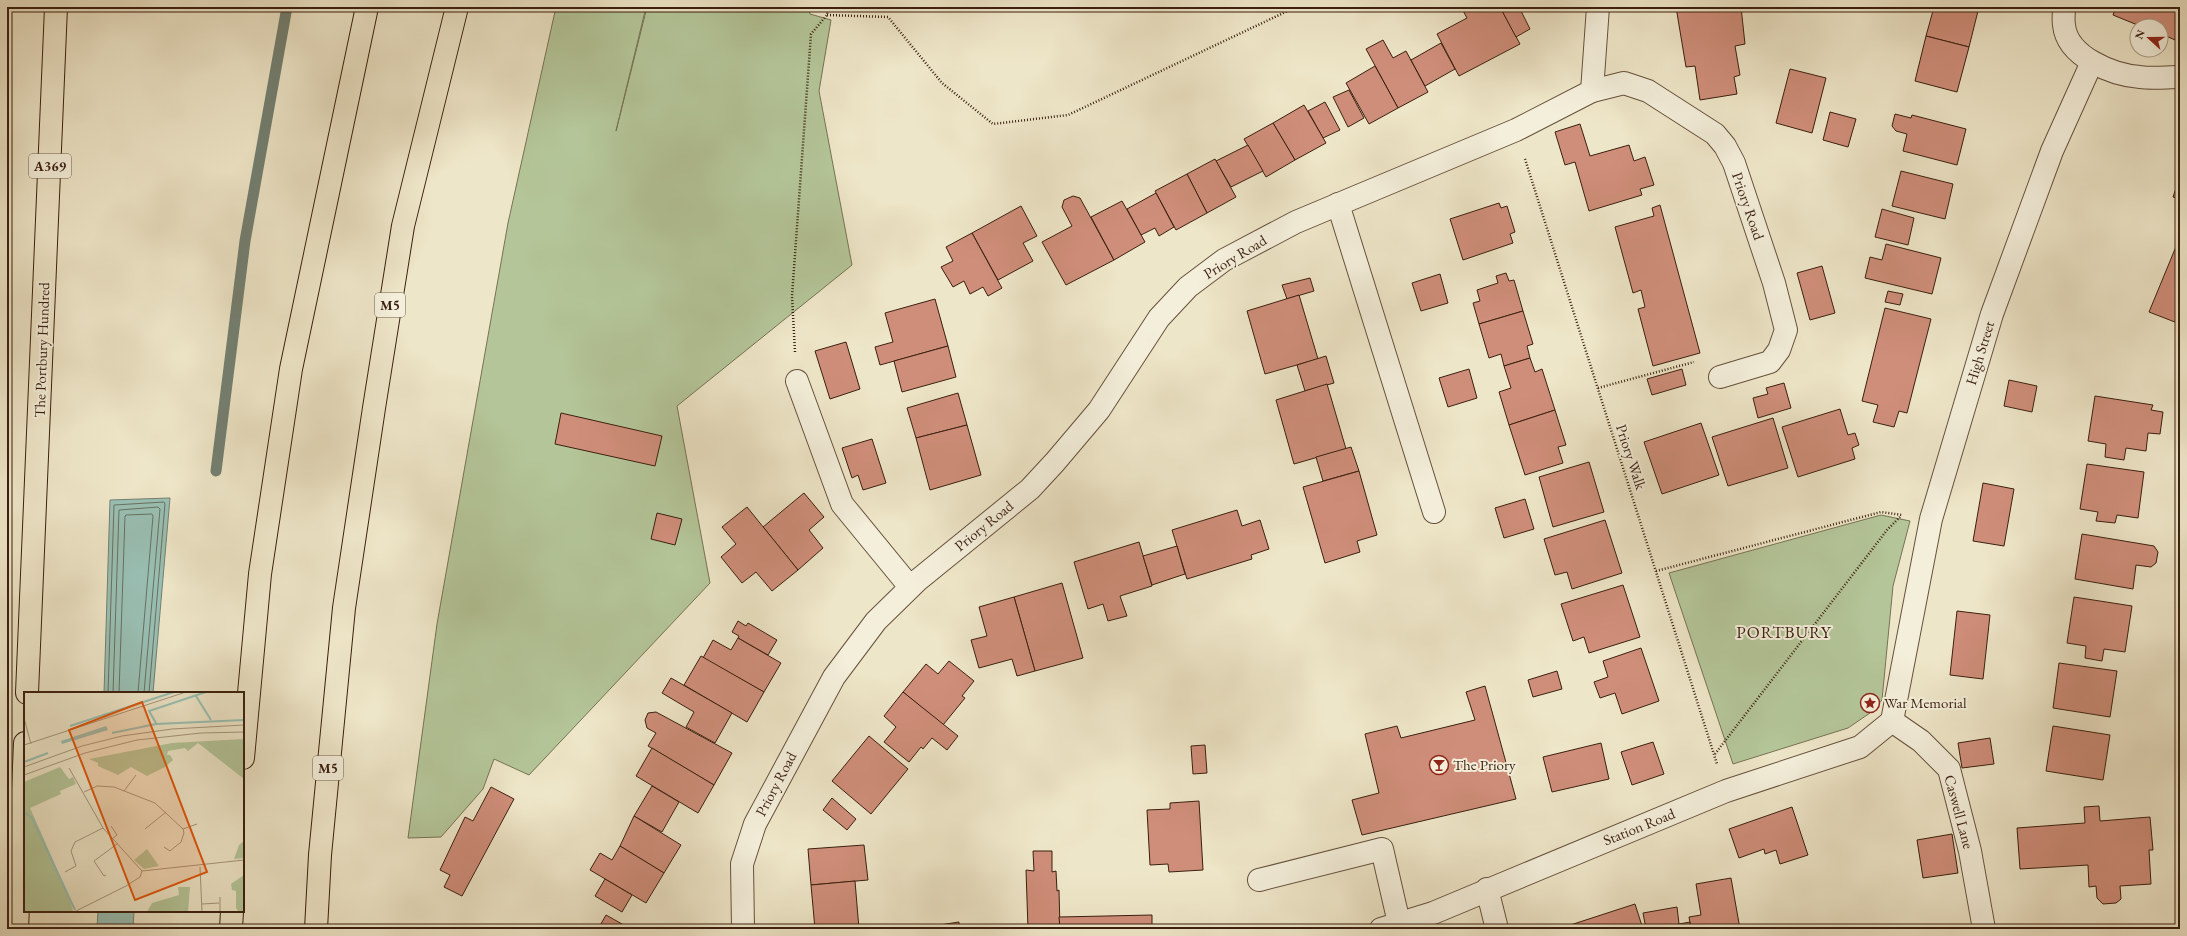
<svg xmlns="http://www.w3.org/2000/svg" width="2187" height="936" font-family="'EB Garamond',serif">
<style>
.green{fill:#b4c699;stroke:#777254}
.water{fill:#99c0b4;stroke:#738072}
.lines{fill:none;stroke-linecap:round;stroke-linejoin:round}
.shore{stroke:#6a7062;stroke-width:1}
.stream{stroke:#738072;stroke-width:11}
.building{fill:#cf8e7a;stroke:#3a1f0f}
.minor-casing{stroke:#67513d;stroke-width:24}
.major-casing{stroke:#3a1f0f;stroke-width:24}
.highway-casing{stroke:#3a1f0f;stroke-width:24}
.path{stroke:#3a1f0f;stroke-width:2.5;stroke-dasharray:1 2;stroke-linecap:butt}
.minor{stroke:#f4efdb;stroke-width:22}
.major{stroke:#eee6c8;stroke-width:22}
.highway{stroke:#eee6c8;stroke-width:22}
.labels{text-anchor:middle;stroke-width:4;stroke-linejoin:round;paint-order:stroke}
.shield{fill:#f4efdb;stroke:#725d4c;stroke-width:1}
.shield-label{font-size:14px;font-weight:bold;fill:#3a1f0f}
.street-label{font-size:15px;fill:#3a1f0f;stroke:#f4efdb}
.poi-label{font-size:15px;fill:#3a1f0f;stroke:#f4efdb;text-anchor:start}
.quarter-label{font-size:17px;letter-spacing:1px;fill:#3a1f0f;stroke:#f4efdb}
.inset-river{fill:none;stroke:#99c0b4;stroke-width:2}
.inset-road{fill:none;stroke:#a6967e;stroke-width:1}
.view{fill:#df560c;fill-opacity:0.15;stroke:#df560c;stroke-width:2}
.inset-edge{fill:none;stroke:#3a1f0f;stroke-width:2}
</style>
<rect width="100%" height="100%" fill="#eee6c8"/>
<filter id="stains"><feTurbulence type="fractalNoise" baseFrequency=".005" numOctaves="4"/><feColorMatrix values="0 0 0 0 .2 0 0 0 0 .09 0 0 0 0 .02 0 0 0 .5 -.17"/></filter>
<radialGradient id="worn" r=".72"><stop offset=".6" stop-color="#630" stop-opacity="0"/><stop offset="1" stop-color="#630" stop-opacity=".3"/></radialGradient>
<g class="green">
<path d="M556,7H646L616,131L647,7H808L810,14L831,20L819,91L852,265L677,406L710,583L529,775L494,759L483,789L441,837L408,838L437,624L508,223Z"/>
<path d="M1881,515L1910,521L1893,586L1882,700L1870,713L1848,728L1733,764L1669,573Z"/>
</g>
<g class="water">
<path d="M170,498L153,693H104L110,500Z"/>
<path d="M98,911H134L133,929H97Z"/>
</g>
<g class="lines">
<g class="shore">
<path d="M108,693L114,505L164,502L165,504L149,693"/>
<path d="M113,693L119,510L158,507L160,509L144,693"/>
<path d="M119,693L125,516L126,515L152,514L153,516L138,693"/>
</g>
<path class="stream" d="M216,471L245,241L287,7"/>
</g>
<g class="building">
<path d="M1461,7H1484L1485,10L1490,7H1500L1520,44L1459,76L1437,34L1467,18Z"/>
<path d="M1500,7H1519L1530,29L1516,37Z"/>
<path d="M1676,7H1741L1745,44L1735,46L1740,75L1734,77L1737,94L1700,100L1695,66L1686,67Z"/>
<path d="M1934,7H1979L1969,47L1926,36Z"/>
<path d="M2116,7H2180V42L2161,34V26H2140L2113,15Z"/>
<path d="M1926,36L1969,47L1957,92L1915,81Z"/>
<path d="M1383,40L1393,58L1406,51L1428,92L1398,108L1366,49Z"/>
<path d="M1441,43L1455,69L1425,86L1411,60Z"/>
<path d="M1375,66L1398,108L1369,124L1346,83Z"/>
<path d="M1790,69L1826,78L1812,133L1776,123Z"/>
<path d="M1349,90L1364,118L1348,127L1333,97Z"/>
<path d="M1325,102L1340,130L1323,138L1308,111Z"/>
<path d="M1304,105L1326,143L1295,160L1273,123Z"/>
<path d="M1830,112L1856,119L1848,147L1823,140Z"/>
<path d="M1895,114L1911,118L1912,115L1966,129L1957,165L1903,151L1907,134L1896,131L1892,126Z"/>
<path d="M1273,123L1295,160L1266,177L1244,139Z"/>
<path d="M1580,124L1590,156L1629,145L1634,161L1645,157L1654,185L1640,189L1642,195L1589,211L1575,162L1565,165L1555,132Z"/>
<path d="M1248,145L1263,171L1231,187L1216,161Z"/>
<path d="M1215,159L1236,197L1207,213L1187,174Z"/>
<path d="M1901,171L1953,184L1945,219L1892,206Z"/>
<path d="M1187,174L1207,213L1176,230L1155,191Z"/>
<path d="M2180,177V199L2173,197Z"/>
<path d="M1156,193L1174,227L1159,236L1155,228L1141,235L1127,209Z"/>
<path d="M1073,196L1080,198L1114,260L1066,285L1042,242L1072,226L1062,207L1064,200Z"/>
<path d="M1122,201L1145,242L1114,260L1091,217Z"/>
<path d="M1499,203L1501,208L1507,206L1515,232L1510,234L1513,243L1463,260L1450,219Z"/>
<path d="M1660,205L1700,353L1653,366L1638,309L1645,307L1641,290L1633,293L1615,227L1654,216L1652,208Z"/>
<path d="M1021,206L1037,236L1023,243L1033,261L998,280L972,233Z"/>
<path d="M1882,209L1914,218L1908,245L1875,237Z"/>
<path d="M972,233L1002,288L988,296L983,287L970,294L964,281L953,287L941,267L953,261L946,247Z"/>
<path d="M2180,237V324L2149,312Z"/>
<path d="M1886,244L1941,258L1932,294L1865,278L1870,257L1882,260Z"/>
<path d="M1822,266L1835,313L1810,320L1797,273Z"/>
<path d="M1506,273L1509,281L1514,280L1523,311L1479,324L1473,303L1480,301L1477,290L1498,283L1496,276Z"/>
<path d="M1440,274L1448,303L1421,311L1412,283Z"/>
<path d="M1310,278L1314,291L1287,299L1282,285Z"/>
<path d="M1888,291L1903,294L1900,305L1885,302Z"/>
<path d="M1299,295L1318,359L1265,374L1247,311Z"/>
<path d="M935,299L948,346L880,365L875,347L893,342L885,313Z"/>
<path d="M1885,308L1931,319L1907,413L1899,411L1894,427L1873,422L1878,405L1862,401Z"/>
<path d="M1523,311L1533,344L1527,346L1530,358L1504,366L1501,354L1489,358L1479,324Z"/>
<path d="M846,342L860,389L830,399L815,351Z"/>
<path d="M948,346L956,377L902,392L894,361Z"/>
<path d="M1326,356L1334,383L1305,391L1297,365Z"/>
<path d="M1530,358L1535,372L1542,369L1555,410L1509,425L1499,392L1511,388L1504,366Z"/>
<path d="M1469,369L1477,398L1448,407L1439,378Z"/>
<path d="M1682,369L1686,385L1652,395L1647,379Z"/>
<path d="M2009,380L2037,386L2032,412L2004,406Z"/>
<path d="M1784,383L1791,408L1758,418L1753,398L1768,394L1766,388Z"/>
<path d="M1327,384L1346,449L1294,464L1276,400Z"/>
<path d="M958,393L967,425L916,438L907,408Z"/>
<path d="M2095,396L2153,405L2151,410L2163,412L2160,434L2148,433L2146,451L2126,448L2124,460L2105,457L2106,444L2088,441Z"/>
<path d="M1840,409L1848,435L1855,433L1859,445L1852,448L1855,459L1798,477L1782,427Z"/>
<path d="M1555,410L1566,445L1558,447L1563,463L1525,475L1509,425Z"/>
<path d="M561,413L662,436L655,466L555,444Z"/>
<path d="M1773,418L1788,468L1728,486L1712,437Z"/>
<path d="M1701,423L1719,475L1662,494L1644,442Z"/>
<path d="M967,425L981,475L930,490L916,438Z"/>
<path d="M872,439L886,483L863,490L858,475L852,478L842,448Z"/>
<path d="M1351,447L1359,471L1323,481L1316,457Z"/>
<path d="M1589,462L1604,512L1553,527L1539,477Z"/>
<path d="M2087,464L2144,472L2138,518L2117,515L2115,523L2096,521L2098,512L2080,509Z"/>
<path d="M1359,471L1377,535L1357,541L1360,552L1325,563L1303,487Z"/>
<path d="M1983,483L2014,489L2004,546L1973,541Z"/>
<path d="M804,493L824,517L809,530L823,548L798,570L763,527Z"/>
<path d="M1525,499L1534,529L1504,538L1495,508Z"/>
<path d="M747,507L798,570L772,591L756,572L742,583L721,557L736,544L722,527Z"/>
<path d="M1237,510L1242,526L1260,520L1269,549L1251,555L1252,559L1187,579L1172,530Z"/>
<path d="M657,513L682,519L675,545L651,539Z"/>
<path d="M1605,520L1622,573L1572,589L1567,572L1555,575L1544,539Z"/>
<path d="M2082,534L2154,546L2158,552L2156,563L2151,567L2136,565L2133,589L2075,579Z"/>
<path d="M1139,542L1152,586L1120,596L1127,616L1108,621L1103,604L1088,609L1074,562Z"/>
<path d="M1177,546L1185,574L1152,585L1143,556Z"/>
<path d="M1062,583L1083,658L1035,671L1014,597Z"/>
<path d="M1623,585L1640,637L1589,653L1584,637L1573,641L1561,604Z"/>
<path d="M1014,597L1035,671L1017,676L1012,659L979,668L971,640L987,636L979,607Z"/>
<path d="M2074,597L2132,606L2125,652L2104,649L2102,661L2085,658L2086,646L2067,643Z"/>
<path d="M1957,611L1990,615L1983,679L1950,675Z"/>
<path d="M738,621L746,626L748,623L777,640L768,655L738,638L739,636L732,632Z"/>
<path d="M738,638L781,663L764,692L703,658L713,640L731,650Z"/>
<path d="M1641,648L1659,701L1622,714L1615,693L1600,698L1594,682L1608,677L1603,661Z"/>
<path d="M701,656L764,692L747,722L684,685Z"/>
<path d="M949,661L974,681L962,696L965,698L943,725L903,692L926,664L938,674Z"/>
<path d="M2059,663L2117,671L2110,717L2053,708Z"/>
<path d="M1557,671L1562,689L1533,697L1528,680Z"/>
<path d="M671,678L732,713L715,743L686,727L694,712L662,693Z"/>
<path d="M1485,686L1516,799L1362,835L1352,800L1379,793L1365,734L1397,726L1401,738L1475,720L1466,692Z"/>
<path d="M903,692L958,736L947,750L932,738L923,749L921,747L909,762L884,742L896,727L884,716Z"/>
<path d="M656,712L732,753L714,785L648,746L656,733L647,728L645,720L648,713Z"/>
<path d="M2053,726L2110,735L2103,780L2046,771Z"/>
<path d="M869,736L908,769L871,814L832,781Z"/>
<path d="M1990,738L1994,764L1962,768L1958,743Z"/>
<path d="M1653,742L1664,774L1632,785L1621,752Z"/>
<path d="M1601,743L1609,779L1552,792L1543,757Z"/>
<path d="M1205,745L1207,773L1193,774L1191,746Z"/>
<path d="M652,748L714,785L698,813L636,776Z"/>
<path d="M652,786L679,802L662,832L634,816Z"/>
<path d="M491,787L514,799L462,896L444,887L450,875L440,870L465,817L473,821Z"/>
<path d="M832,798L856,819L847,830L823,810Z"/>
<path d="M1199,801L1203,870L1169,872L1168,864L1150,865L1147,810L1170,809V803Z"/>
<path d="M2099,806L2100,821L2150,817L2153,850H2149L2151,884L2120,886L2121,899L2116,903L2103,904L2097,898L2096,886L2089,887L2088,865L2020,869L2017,828L2085,823L2084,807Z"/>
<path d="M1792,807L1808,855L1780,864L1776,850L1765,854L1764,849L1739,858L1729,829Z"/>
<path d="M634,816L681,845L664,873L620,846Z"/>
<path d="M1952,834L1958,873L1923,878L1917,840Z"/>
<path d="M864,845L868,880L811,885L808,849Z"/>
<path d="M620,846L664,873L646,903L590,870L600,853L612,860Z"/>
<path d="M1033,851H1052V872L1056,871L1057,891L1059,890L1060,929H1028L1026,870L1034,871Z"/>
<path d="M1731,878L1740,929H1691L1689,917L1701,915L1696,884Z"/>
<path d="M605,879L632,895L622,912L595,896Z"/>
<path d="M855,881L859,929H815L811,885Z"/>
<path d="M1635,904L1643,929H1558Z"/>
<path d="M1677,907L1679,924L1690,922L1691,929H1646L1643,913Z"/>
<path d="M606,915L631,929H598Z"/>
<path d="M1152,915V929H1060L1059,917Z"/>
<path d="M959,922V929H933V926Z"/>
</g>
<g class="lines">
<defs>
<g id="minor">
<path d="M2064,7C2064,13 2063,20 2064,25C2067,57 2113,75 2140,77C2153,79 2167,77 2180,77"/>
<path d="M1592,91L1624,83L1648,91L1715,134L1725,146L1734,163L1774,283L1786,330L1779,350L1770,362L1720,377"/>
<path d="M1338,204L1434,512"/>
<path d="M797,381L842,504L910,587"/>
<path d="M1892,721L1931,519L1992,314L2052,151L2092,62"/>
<path d="M1892,721L1921,741L1949,769L1970,851L1984,929"/>
<path d="M1259,880L1382,849L1399,923"/>
<path d="M1487,889L1497,929"/>
<path d="M743,929L742,864L755,824L834,677L876,621L918,580L1030,489L1055,462L1099,410L1159,318L1188,287L1224,260L1296,222L1516,130L1592,91L1598,7"/>
<path d="M1381,929L1433,913L1726,791L1860,747L1892,721"/>
</g>
<g id="major">
<path d="M27,693L56,7"/>
<path d="M17,929L25,743"/>
</g>
<g id="highway">
<path d="M243,758L260,574L291,369L367,7"/>
<path d="M231,929L232,911"/>
<path d="M316,929L320,855L344,608L374,408L403,226L457,7"/>
</g>
</defs>
<use href="#minor" class="minor-casing"/>
<use href="#major" class="major-casing"/>
<use href="#highway" class="highway-casing"/>
<g class="path">
<path d="M827,15L888,17L942,83L993,124L1068,115L1296,7"/>
<path d="M1525,159L1717,764"/>
<path d="M795,352L792,296L811,34L827,15L828,7"/>
<path d="M1598,388L1694,362"/>
<path d="M1656,571L1881,512L1902,515"/>
<path d="M1715,754L1887,530L1900,517"/>
</g>
<use href="#minor" class="minor"/>
<use href="#major" class="major"/>
<use href="#highway" class="highway"/>
</g>
<defs>
<symbol id="sight-ring" viewBox="-11 -11 22 22"><circle r="9.5" fill="#f4efdb" stroke="#8f2418" stroke-width="1.5"/><path d="M0-6L1.8-2.2L6-1.7L2.9 1.2L3.7 5.4L0 3.3L-3.7 5.4L-2.9 1.2L-6-1.7L-1.8-2.2Z" fill="#8f2418"/></symbol>
<symbol id="bar-ring" viewBox="-11 -11 22 22"><circle r="9.5" fill="#f4efdb" stroke="#8f2418" stroke-width="1.5"/><path d="M-6-5H6L.8 .8V4.5H3.5V6h-7V4.5H-.8V.8Z" fill="#8f2418"/></symbol>
</defs>
<g fill-rule="evenodd">
<use href="#sight-ring" x="1859" y="692" width="22" height="22"/>
<use href="#bar-ring" x="1428" y="754" width="22" height="22"/>
</g>
<g class="labels">
<g class="shield">
<rect x="29" y="154" width="42" height="24" rx="3"/>
<rect x="375" y="293" width="30" height="24" rx="3"/>
<rect x="313" y="756" width="30" height="24" rx="3"/>
</g>
<g class="shield-label">
<text x="50" y="171">A369</text>
<text x="390" y="310">M5</text>
<text x="328" y="773">M5</text>
</g>
<g class="street-label">
<text transform="translate(1748 206) rotate(71)" y="5">Priory Road</text>
<text transform="translate(1235 257) rotate(-31)" y="5">Priory Road</text>
<text transform="translate(42 350) rotate(-88)" y="5">The Portbury Hundred</text>
<text transform="translate(1980 353) rotate(-73)" y="5">High Street</text>
<text transform="translate(1631 457) rotate(72)" y="5">Priory Walk</text>
<text transform="translate(984 526) rotate(-39)" y="5">Priory Road</text>
<text transform="translate(776 784) rotate(-62)" y="5">Priory Road</text>
<text transform="translate(1959 812) rotate(75)" y="5">Caswell Lane</text>
<text transform="translate(1639 827) rotate(-22)" y="5">Station Road</text>
</g>
<g class="poi-label">
<text x="1884" y="708">War Memorial</text>
<text x="1453" y="770">The Priory</text>
</g>
<g class="quarter-label">
<text x="1784" y="638">PORTBURY</text>
</g>
</g>
<g transform="translate(24 692)">
<rect width="220" height="220" fill="#eee6c8"/>
<path d="M220,47V87L174,51L164,59L161,56L144,59L143,63H146L149,68L141,75L123,84L107,75L94,83L74,74V71L65,67L148,51ZM36,75L45,87L49,85L52,92L36,99L37,102L6,116L45,204L49,219L0,220V90ZM220,149V166L210,167L215,153ZM123,157L135,174L120,177L110,168ZM220,183V220H215L212,216V199L208,198L207,192ZM154,195H166L164,220H123L128,211L155,203Z" fill="#b4c699"/>
<path d="M82,34L84,38L38,52L37,49Z" fill="#99c0b4"/>
<path class="inset-river" d="M172,4L187,28M132,31L125,19L182,0M46,34L150,0M88,41L132,32L220,28M0,70L24,61M0,120L8,126L51,218"/>
<path class="inset-road" d="M0,26L7,52M0,53L162,0M0,75L58,54L98,44L148,37L220,33M45,76L79,136L118,179M0,83L61,61L113,48L177,41L220,40M100,99L112,83M60,100L73,94L90,95L131,111L159,137L173,132M87,134L93,143L88,147M121,137L142,120M140,155L146,159L157,150L160,141L159,137M176,175L178,220M118,179L220,168M41,180L52,174L47,159L51,150L79,136M82,183L80,184L70,169L93,152M178,212L195,211M50,220L102,194L116,185L118,179M196,220V205"/>
<path class="view" d="M118,10L183,180L111,208L45,38Z"/>
<rect width="220" height="220" class="inset-edge"/>
</g>
<rect width="2187" height="936" fill="none" stroke="#eee6c8" stroke-width="24"/>
<rect x="8" y="8" width="2171" height="920" fill="none" stroke="#3a1f0f" stroke-width="2"/>
<rect x="12" y="12" width="2163" height="912" fill="none" stroke="#3a1f0f"/>
<g transform="translate(2149 38) rotate(291)"><circle r="19" fill="#f4efdb" stroke="#aa9c89"/>
<path d="M0-3L7 15L0 10L-7 15Z" fill="#8f2418"/>
<text y="-6" font-size="11" font-weight="bold" text-anchor="middle" fill="#3a1f0f">N</text>
</g>
<rect width="100%" height="100%" filter="url(#stains)"/>
<rect width="100%" height="100%" fill="url(#worn)"/>
</svg>
